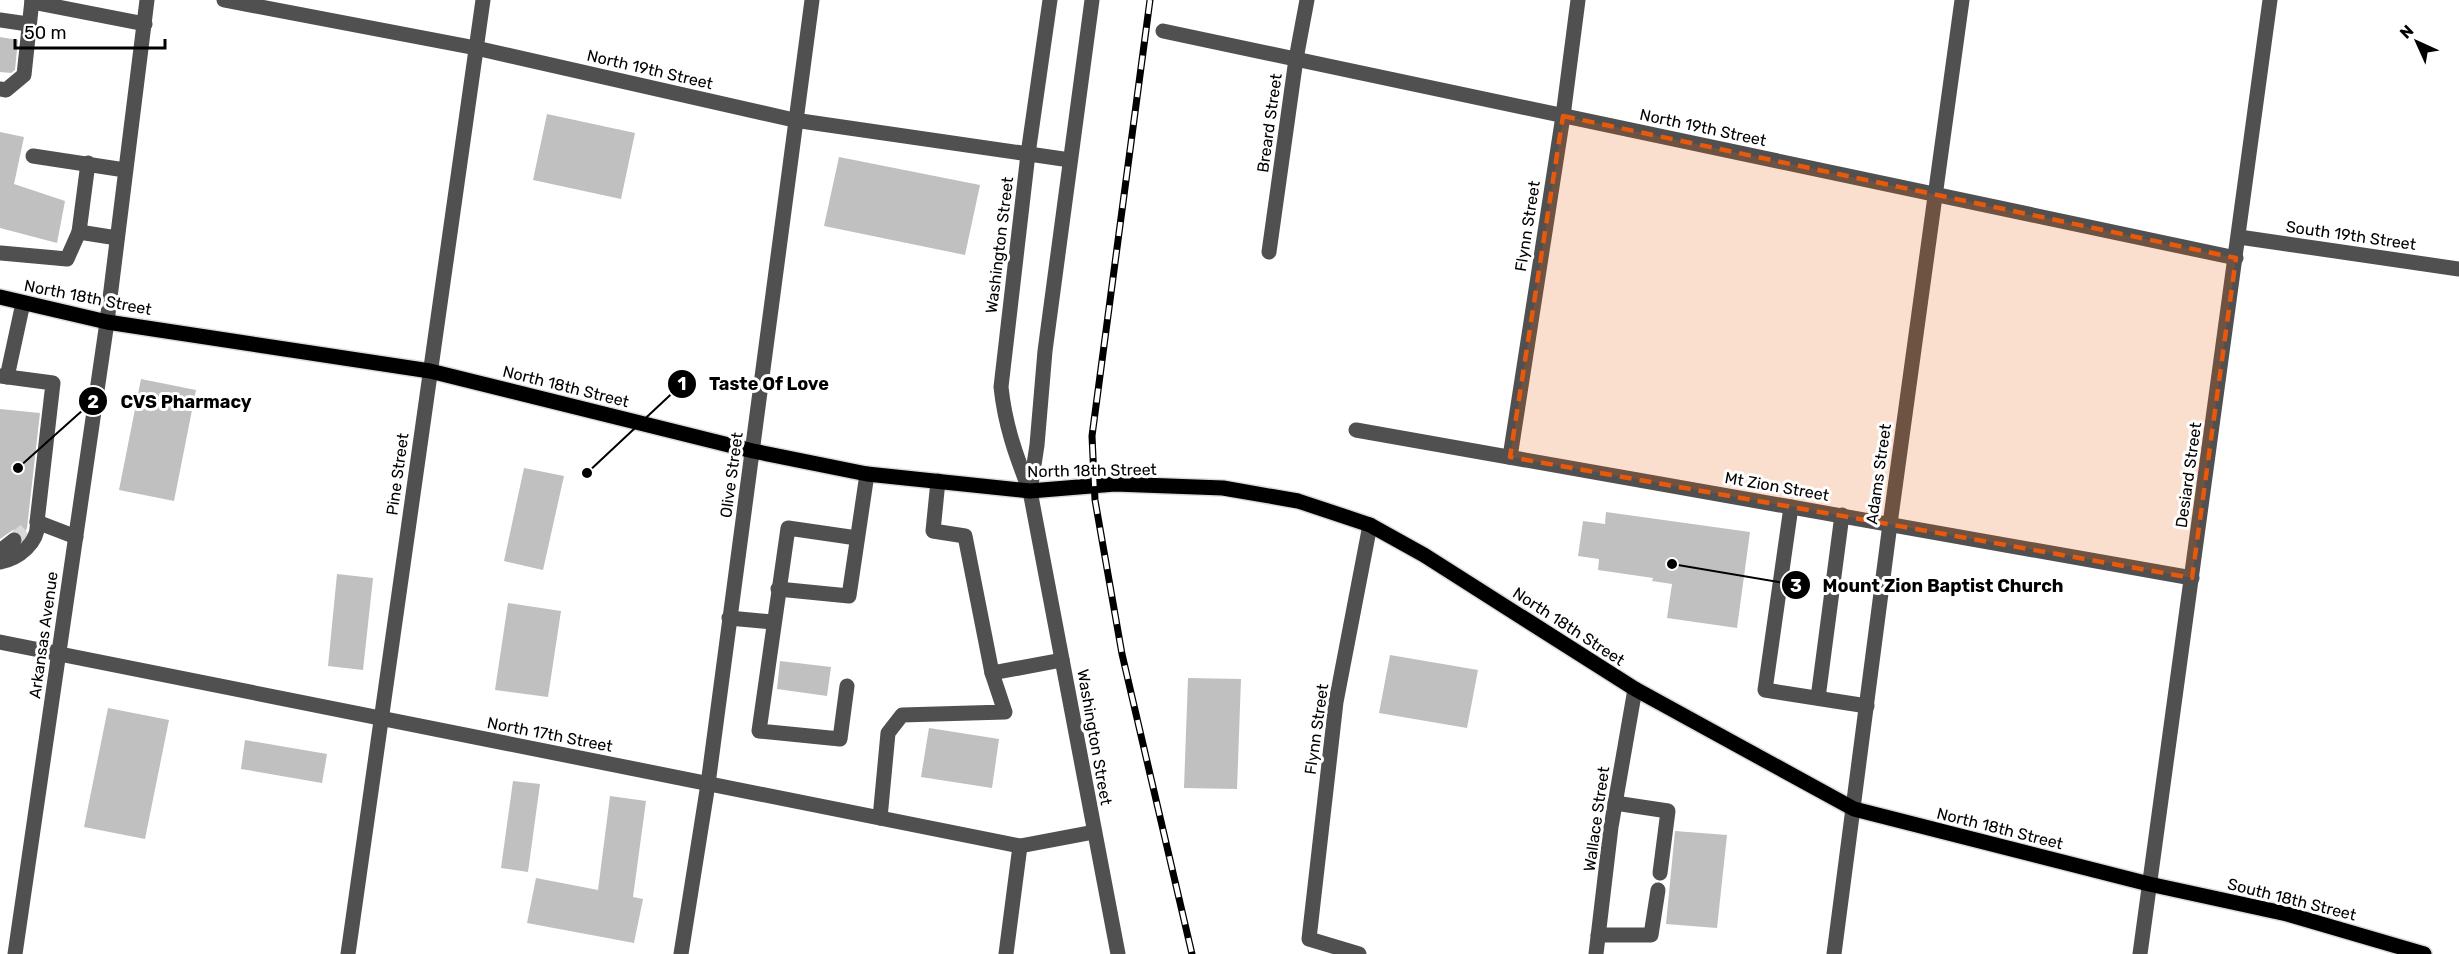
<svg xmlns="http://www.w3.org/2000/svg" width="2459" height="954" font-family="Rubik,sans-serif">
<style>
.building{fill:#c0c0c0}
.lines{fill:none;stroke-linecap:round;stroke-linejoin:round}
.minor-tunnel{stroke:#d9d9d9;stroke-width:15;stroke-dasharray:15 8;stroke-linecap:butt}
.major-casing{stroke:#dbdbdb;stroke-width:18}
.minor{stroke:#505050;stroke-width:15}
.major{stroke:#000;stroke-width:15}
.rail-casing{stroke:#000;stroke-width:7}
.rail{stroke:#fff;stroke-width:4.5;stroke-dasharray:14;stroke-linecap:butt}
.marked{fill:#e8590c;fill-opacity:0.2;stroke:#e8590c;stroke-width:4.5;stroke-dasharray:12 8;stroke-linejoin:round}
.labels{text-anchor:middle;stroke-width:6;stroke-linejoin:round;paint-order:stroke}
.street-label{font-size:16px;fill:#000;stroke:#fff}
.leader{fill:none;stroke:#000;stroke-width:2}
.callout-dot{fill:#000;stroke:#fff;stroke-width:2}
.mark-label{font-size:18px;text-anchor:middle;font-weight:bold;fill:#fff}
.callout-label{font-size:18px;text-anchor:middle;font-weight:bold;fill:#000;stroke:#fff;stroke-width:6;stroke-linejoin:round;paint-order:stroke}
</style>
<rect width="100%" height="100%" fill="#fff"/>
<g class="building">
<path d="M0,37L18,40L15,70L11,73L0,72Z"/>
<path d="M547,114L635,133L621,199L533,180Z"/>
<path d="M0,132L24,137L14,184L65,201L57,243L0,228Z"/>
<path d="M839,157L980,185L965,255L824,226Z"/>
<path d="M141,379L196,390L174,501L119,490Z"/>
<path d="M0,409L40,413L27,528L23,537L18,531L13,530L0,539Z"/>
<path d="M524,468L564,476L543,570L504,561Z"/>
<path d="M1606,512L1750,532L1737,628L1667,618L1672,584L1652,581L1653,578L1598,570L1599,559L1578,556L1583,521L1605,524Z"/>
<path d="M337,574L373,578L363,670L328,666Z"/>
<path d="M508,603L561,611L548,697L495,690Z"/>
<path d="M1390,655L1478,670L1467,728L1379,713Z"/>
<path d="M780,661L831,667L827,696L777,689Z"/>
<path d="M1188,678L1241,679L1237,789L1184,788Z"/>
<path d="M108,708L169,720L145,839L84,827Z"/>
<path d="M929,728L999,739L992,788L921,777Z"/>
<path d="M245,740L327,754L322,783L241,769Z"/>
<path d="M513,781L540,784L528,872L501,868Z"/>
<path d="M610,796L646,801L633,897L643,899L634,943L527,923L536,878L598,890Z"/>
<path d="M1675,831L1727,835L1717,928L1666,924Z"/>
</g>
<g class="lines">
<path class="minor-tunnel" d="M14,540L26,530"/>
<defs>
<path id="major" d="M0,297L107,322L430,371L753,451L867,474L1030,491L1115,484L1223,488L1298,501L1370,525L1424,555L1635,689L1854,809L2149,884L2287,914L2424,954"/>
</defs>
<use href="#major" class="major-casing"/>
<g class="minor">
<path d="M224,0L476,48L794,120L1070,160"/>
<path d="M1050,0L1028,154L1001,387C1005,425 1016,456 1030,491L1118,954"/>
<path d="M32,2L145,24"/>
<path d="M0,20L28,24"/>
<path d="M1163,31L2236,258"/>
<path d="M0,89L6,90L24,75L32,0"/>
<path d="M33,156L125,170"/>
<path d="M79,232L88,163"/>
<path d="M2239,237L2459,269"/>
<path d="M1269,252L1296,59L1307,0"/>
<path d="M1,253L67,259L79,232L117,238"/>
<path d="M0,376L53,383L37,522C40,542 18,559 0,562"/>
<path d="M7,377L23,303"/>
<path d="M1356,430L2192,578"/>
<path d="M1510,457L1563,116L1578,0"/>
<path d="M938,481L933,531L965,536L992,673L1062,660"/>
<path d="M1030,491L1037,445L1045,351L1092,0"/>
<path d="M1791,507L1765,690L1867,706"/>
<path d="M37,522L76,537"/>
<path d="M0,555L4,548L14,540"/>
<path d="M778,589L849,596L867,474"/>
<path d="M729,618L772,622"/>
<path d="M0,642L1020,846L1094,832"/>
<path d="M847,686L840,739L759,731L788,528L857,538"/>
<path d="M1818,698L1842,515"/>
<path d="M1615,803L1668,811L1660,873"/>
<path d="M880,818L888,733L902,715L1005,712L992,673"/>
<path d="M1598,935H1651L1658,890"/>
<path d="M15,954L107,322L147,0"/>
<path d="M348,954L483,0"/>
<path d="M681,954L708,784L812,0"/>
<path d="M1006,954L1020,846"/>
<path d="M1359,954L1309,939L1336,702L1370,525"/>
<path d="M1596,954L1611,827L1635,689"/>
<path d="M1834,954L1890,524L1962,0"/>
<path d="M2140,954L2270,0"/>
</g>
<use href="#major" class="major"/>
<defs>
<path id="rail" d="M1150,0L1092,436L1095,500L1122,654L1192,954"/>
</defs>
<use href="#rail" class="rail-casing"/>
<use href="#rail" class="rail"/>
</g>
<path class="marked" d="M1563,116L2236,258L2192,578L1510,457Z"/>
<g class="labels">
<g class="street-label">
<text transform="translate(650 69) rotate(13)" y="6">North 19th Street</text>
<text transform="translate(1269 123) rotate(-82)" y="6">Breard Street</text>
<text transform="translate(1703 127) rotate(12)" y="6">North 19th Street</text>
<text transform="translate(1527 226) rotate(-81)" y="6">Flynn Street</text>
<text transform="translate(2351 235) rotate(8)" y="6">South 19th Street</text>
<text transform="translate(999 245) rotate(-83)" y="6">Washington Street</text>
<text transform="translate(88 297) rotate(11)" y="6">North 18th Street</text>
<text transform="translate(566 386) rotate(14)" y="6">North 18th Street</text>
<text transform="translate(1092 470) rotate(-1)" y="6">North 18th Street</text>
<text transform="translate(397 474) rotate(-82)" y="6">Pine Street</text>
<text transform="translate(1878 474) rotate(-82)" y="6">Adams Street</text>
<text transform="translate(731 475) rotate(-82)" y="6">Olive Street</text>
<text transform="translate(2188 475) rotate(-82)" y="6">Desiard Street</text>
<text transform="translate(1777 486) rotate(10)" y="6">Mt Zion Street</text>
<text transform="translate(1569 626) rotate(33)" y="6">North 18th Street</text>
<text transform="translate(43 635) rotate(-82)" y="6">Arkansas Avenue</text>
<text transform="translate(1316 729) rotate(-82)" y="6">Flynn Street</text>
<text transform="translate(550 734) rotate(11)" y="6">North 17th Street</text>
<text transform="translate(1095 737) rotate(80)" y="6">Washington Street</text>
<text transform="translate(1596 819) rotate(-82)" y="6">Wallace Street</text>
<text transform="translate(2000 828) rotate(14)" y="6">North 18th Street</text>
<text transform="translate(2292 899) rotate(14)" y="6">South 18th Street</text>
</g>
</g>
<path class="leader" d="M587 473L682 384M18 468L93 401M1672 564L1796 585"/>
<g class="callout-dot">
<circle cx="587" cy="473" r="6"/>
<circle cx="18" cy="468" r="6"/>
<circle cx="1672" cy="564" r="6"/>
<circle cx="682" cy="384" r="15"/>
<circle cx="93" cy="401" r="15"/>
<circle cx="1796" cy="585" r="15"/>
</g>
<g class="mark-label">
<text x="682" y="390">1</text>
<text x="93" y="408">2</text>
<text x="1796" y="592">3</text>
</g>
<g class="callout-label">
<text x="769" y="390">Taste Of Love</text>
<text x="186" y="408">CVS Pharmacy</text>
<text x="1943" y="592">Mount Zion Baptist Church</text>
</g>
<g transform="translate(2417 42) rotate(315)" stroke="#ffffff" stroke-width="4.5" paint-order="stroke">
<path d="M0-4.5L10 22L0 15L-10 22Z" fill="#000000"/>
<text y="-9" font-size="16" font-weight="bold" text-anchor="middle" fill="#000000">N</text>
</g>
<path d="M15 39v9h150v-9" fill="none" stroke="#000000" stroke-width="3"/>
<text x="24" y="39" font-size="18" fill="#000000" stroke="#ffffff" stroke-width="4.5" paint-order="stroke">50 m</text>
</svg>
